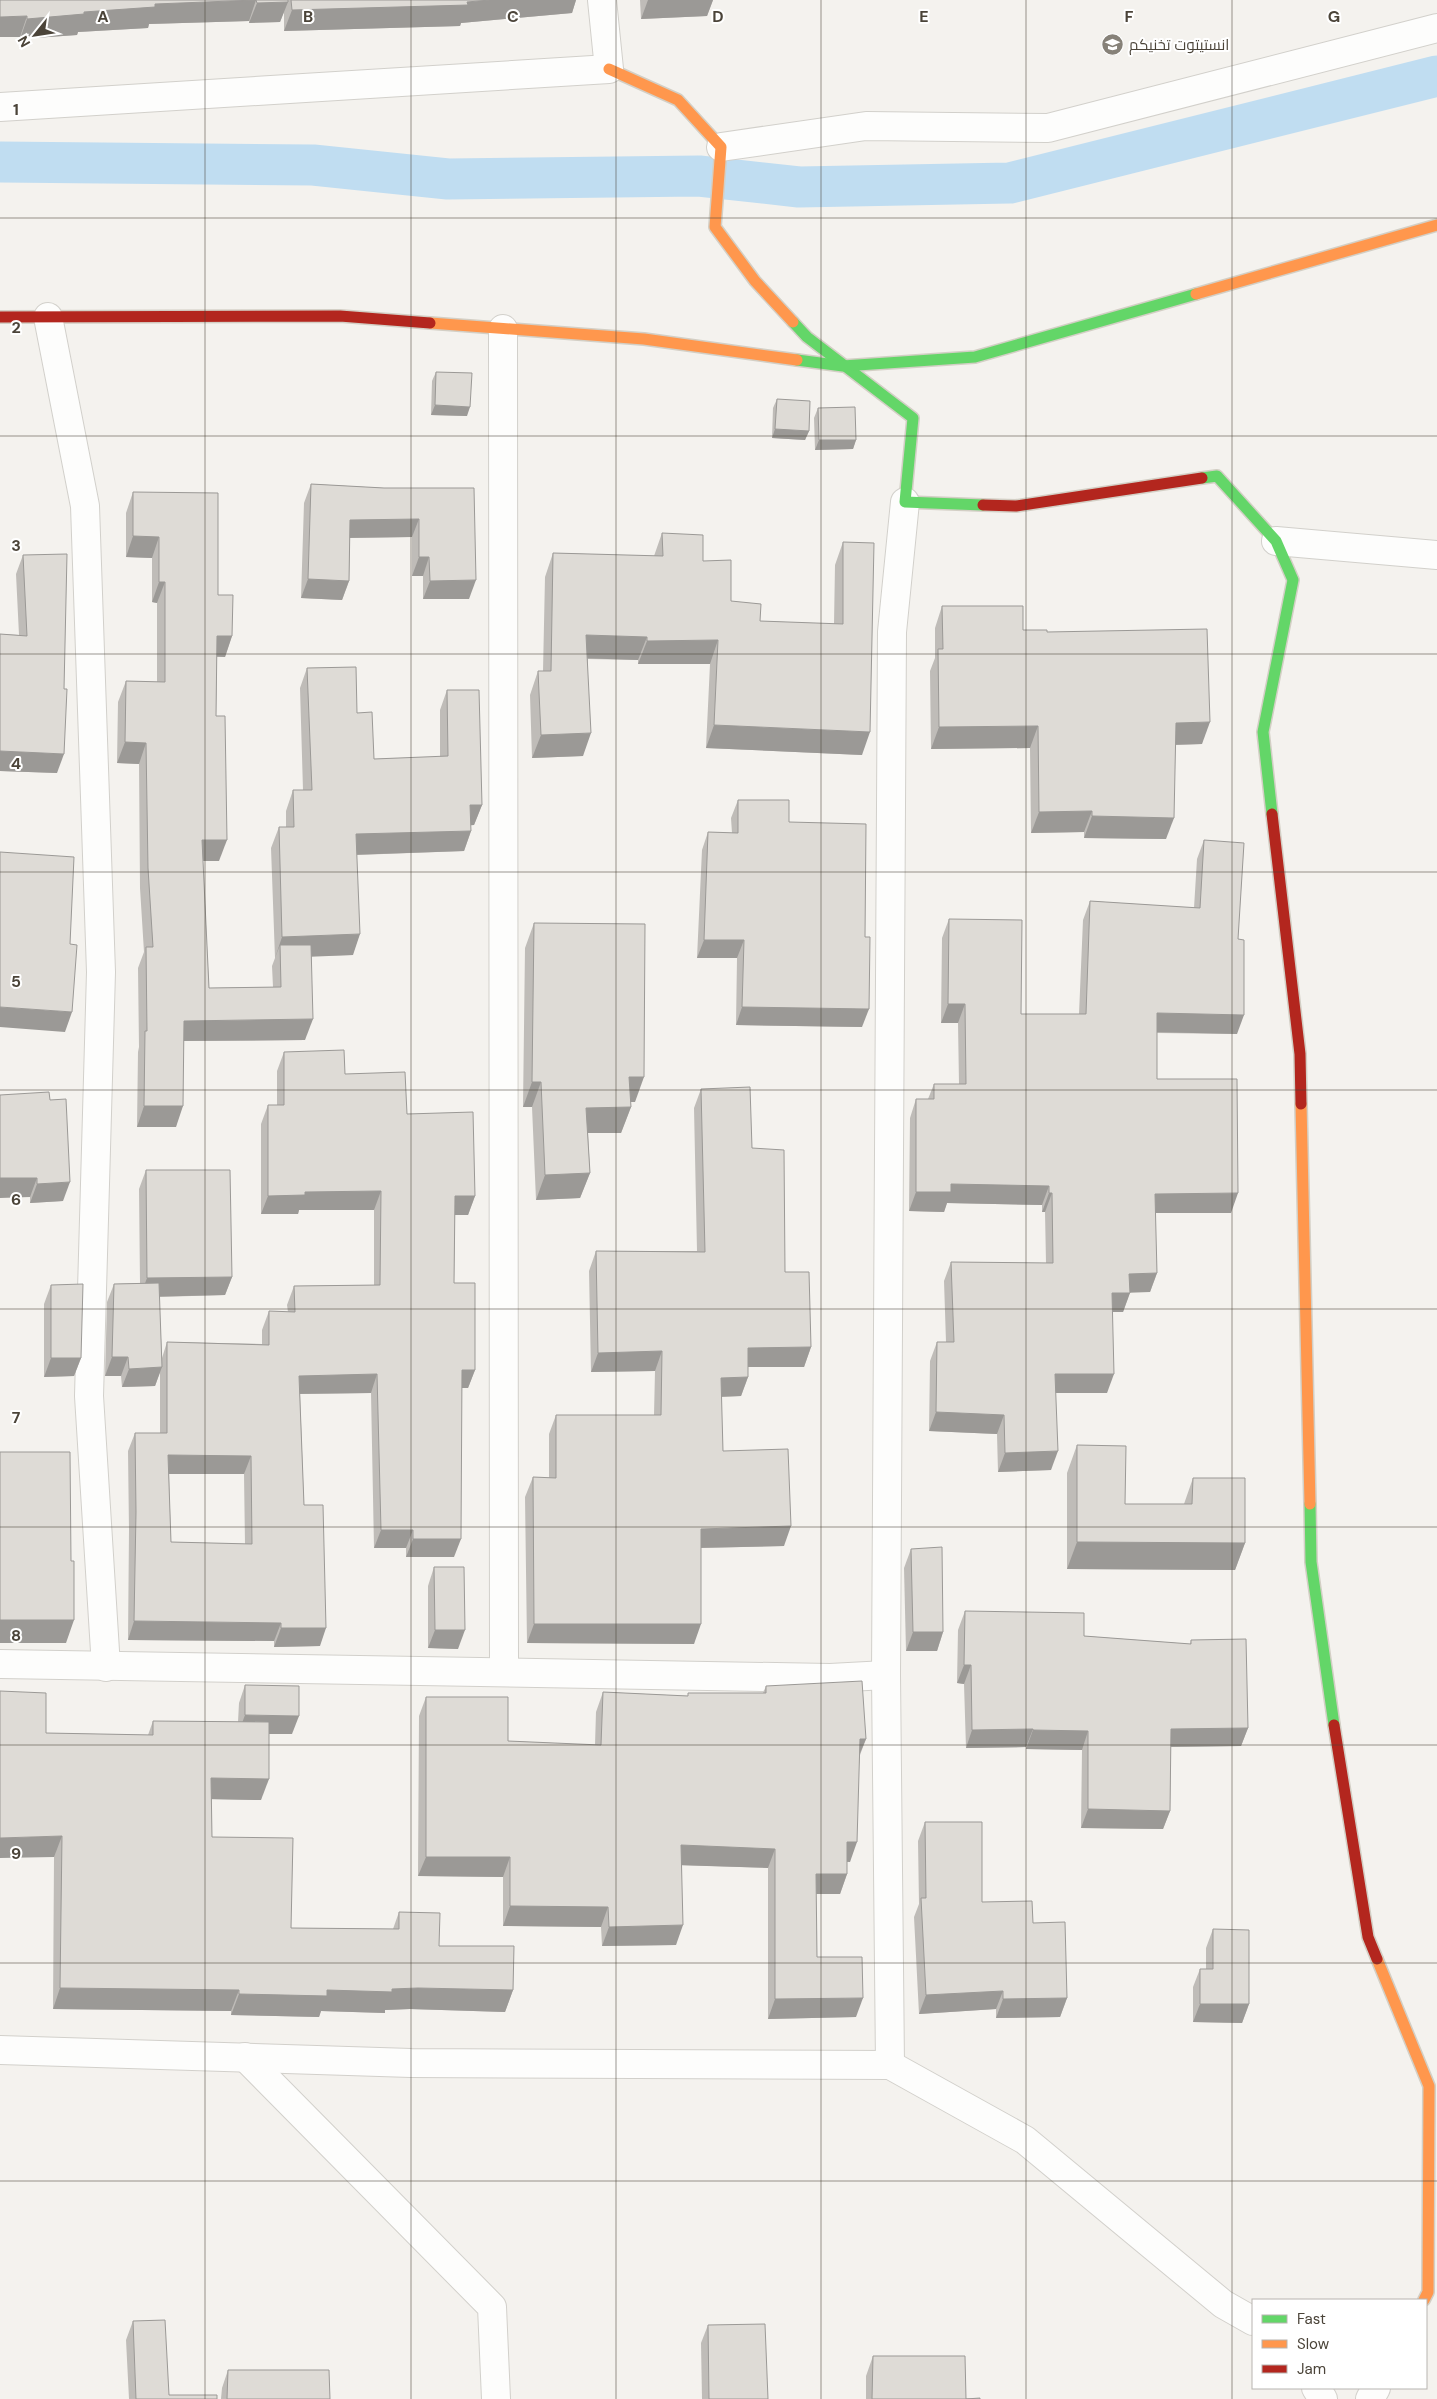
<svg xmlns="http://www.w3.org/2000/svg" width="1437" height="2399" font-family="'DM Sans',Cairo,sans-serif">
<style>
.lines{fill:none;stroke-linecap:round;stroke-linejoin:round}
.canal{stroke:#c0ddf1;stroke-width:41}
.street-casing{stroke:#d2d0cb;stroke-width:30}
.fast-casing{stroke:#d3cfc5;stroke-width:14}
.slow-casing{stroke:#d3cfc5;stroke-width:14}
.jam-casing{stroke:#d3cfc5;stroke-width:14}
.street{stroke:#fdfdfc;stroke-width:28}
.fast{stroke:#63d668;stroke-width:11}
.slow{stroke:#ff974d;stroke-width:11}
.jam{stroke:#b3261e;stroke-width:11}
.wall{fill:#bfbcb8;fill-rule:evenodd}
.shaded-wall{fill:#9b9996}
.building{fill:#dedbd6;stroke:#9b9996;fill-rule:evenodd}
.grid{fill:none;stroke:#4b4439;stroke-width:1;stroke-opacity:0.55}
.labels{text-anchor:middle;stroke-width:4;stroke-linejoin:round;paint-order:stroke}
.poi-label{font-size:15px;fill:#4b4439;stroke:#fff;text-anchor:start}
.grid-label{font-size:16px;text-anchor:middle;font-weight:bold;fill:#4b4439;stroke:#fff;stroke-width:4;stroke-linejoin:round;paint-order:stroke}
</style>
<rect width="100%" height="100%" fill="#f4f2ee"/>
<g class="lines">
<path class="canal" d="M0,162L313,165L448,179L699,176L799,187L1010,183L1437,76"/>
<defs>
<g id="street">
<path d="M0,107L609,69L602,0"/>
<path d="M721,147L866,126L1048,128L1437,28"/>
<path d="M48,317L85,506L101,972L89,1396L106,1667"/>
<path d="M503,329L504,1672"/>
<path d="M1276,541L1437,555"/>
<path d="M0,1664L830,1678L886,1675"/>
<path d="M0,2050L411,2063L890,2065L1025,2140L1223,2304L1253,2321"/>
<path d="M245,2057L492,2307L496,2399"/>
<path d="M890,2065L886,1675L892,632L905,502"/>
<path d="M1316,2388L1323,2399"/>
<path d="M1370,2399L1376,2388"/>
</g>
<g id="fast">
<path d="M793,322L807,337L913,418L905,502L983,505"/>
<path d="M797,360L843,366L975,357L1196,294"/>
<path d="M1202,478L1217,476L1276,541L1293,580L1263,732L1272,814"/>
<path d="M1310,1504L1311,1562L1334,1725"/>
</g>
<g id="slow">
<path d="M609,69L678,100L721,147L715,227L755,281L793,322"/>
<path d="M1196,294L1437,225"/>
<path d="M430,323L644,339L797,360"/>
<path d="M1301,1104L1310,1504"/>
<path d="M1377,1959L1429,2086L1428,2292L1424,2300"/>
</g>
<g id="jam">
<path d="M0,317L340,316L430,323"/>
<path d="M983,505L1016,506L1202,478"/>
<path d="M1272,814L1300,1054L1301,1104"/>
<path d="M1334,1725L1368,1937L1377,1959"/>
</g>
</defs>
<use href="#street" class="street-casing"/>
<use href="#fast" class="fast-casing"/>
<use href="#slow" class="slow-casing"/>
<use href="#jam" class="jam-casing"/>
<use href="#street" class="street"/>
<use href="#fast" class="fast"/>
<use href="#slow" class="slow"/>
<use href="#jam" class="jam"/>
</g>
<g class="wall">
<path d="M0,0H576L572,13L461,23L460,26L284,31V12L280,22L249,23V21L149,24L148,28L78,32L77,35L20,39V37Z"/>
<path d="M640,0H713L707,16L641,19Z"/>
<path d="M436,372L467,416L431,415L432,381Z"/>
<path d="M777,399L809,431L805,440L772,438L773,408Z"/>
<path d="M818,408L856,440L853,449L815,450L814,418Z"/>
<path d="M311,484L384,488H474L469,599H423V576H412V537L350,538L349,581L342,600L301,598L304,503Z"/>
<path d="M133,492L218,595L232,636L225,657H217L216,716L219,861H203L209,988L273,987L272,966L275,958L271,848L279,827H286V811L293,790H303L300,688L307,668L357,713L374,759L440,757V710L447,690L482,805L474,825H471V831L464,851L357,855L353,955L312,956L305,1040L184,1041L176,1127H137L138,1052L139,1047L138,968L144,952L140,888L139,764L117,763L118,702L126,681L157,682V603L152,602V558L126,557V513Z"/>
<path d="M662,533L703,561L731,601L760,621L834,624L835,565L843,542L862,755L706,748L710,664H638V660L588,659L583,756L532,758L530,695L538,671H543L545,577L553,553L654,556Z"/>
<path d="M23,555L57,773L0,771V634L19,635L16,574Z"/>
<path d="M942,606L1023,630L1047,632L1202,744L1175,745L1166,839L1084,838V832L1031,833L1030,748L931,749L930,671L935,658V628Z"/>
<path d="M738,800L789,822L862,1027L736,1025L737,958H697L702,850L708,832L732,833L731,818Z"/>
<path d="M1204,840L1238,939L1237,1034L1157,1033V1079L1231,1213H1155L1157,1273L1150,1292H1130L1123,1312H1112L1107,1393H1055L1051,1470L998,1472L997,1434L929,1431L930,1361L937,1342H946L944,1281L951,1262L1046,1263L1045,1212H1042V1205L947,1203L944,1212L909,1211L910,1118L916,1099H928L934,1084H959L958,1023H941L942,938L949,919L1021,1014H1079L1083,920L1090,901L1194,908L1197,859Z"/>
<path d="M534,923L635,1102H630L631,1107L621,1133H588L590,1173L580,1198L536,1200L532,1107H523L525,948Z"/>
<path d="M284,1052L345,1074L407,1114L475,1196L468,1215H455L454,1283L475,1370L468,1388H462L454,1557H406V1548H374L371,1393L300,1394L304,1505L320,1646L274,1647V1641L128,1640L129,1530L128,1451L135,1433H160V1372L155,1386L122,1387L121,1376H105L107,1302L114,1284L140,1283L139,1189L146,1170L232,1277L225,1295L159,1297L162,1358L167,1342L262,1344V1330L269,1311L288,1312L287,1305L294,1286L374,1285V1210H299L298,1214H261V1124L268,1105H277V1071ZM169,1474H244L245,1544L171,1542Z"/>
<path d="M701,1089L752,1148L785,1272L811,1347L804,1367H748V1377L741,1396L721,1397L723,1451L784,1546L701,1548L694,1644L527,1643L525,1497L533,1477L549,1478V1434L556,1415H654L655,1371L591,1372L589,1271L596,1251H697L694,1108Z"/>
<path d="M0,1095L63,1201L30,1203V1197Z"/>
<path d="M51,1285L81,1358L74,1376L44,1377V1304Z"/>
<path d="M1077,1445L1125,1504H1184L1193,1478L1245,1543L1235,1570L1067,1569V1473Z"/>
<path d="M911,1549L943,1632L937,1651H906L904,1568Z"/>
<path d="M434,1567L458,1649L428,1648V1586Z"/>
<path d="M965,1611L1084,1636L1190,1644L1191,1640L1248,1728L1241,1746L1171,1747L1170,1811L1163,1829L1081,1828L1082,1750L1026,1749V1747L966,1748L964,1684L957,1683L958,1630Z"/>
<path d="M245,1685L292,1734H269L261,1800L212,1799V1837L291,1928L393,1929L399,1912L439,1946L513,1990L505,2012L410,2009L385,2010V2013L321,2011L319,2017L231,2015V2011L53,2009L54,1857L46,1733L148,1735L153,1721L238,1722L239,1703Z"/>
<path d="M766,1686L866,1739L860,1755L850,1862H847V1874L840,1894H816L817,1957L856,2017L768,2019V1868L682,1865L676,1945L602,1946L601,1927L503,1926V1877L418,1876L419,1716L426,1697L508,1741L595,1745L596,1712L603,1692L688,1696V1693H763Z"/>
<path d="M925,1822L982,1902L1033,1923L1067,1998L1060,2017L996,2018V2009L919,2014L914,1917L919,1904L918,1841Z"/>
<path d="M1213,1929L1249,2004L1242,2023L1193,2022V1987L1200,1969H1206V1948Z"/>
<path d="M133,2321L169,2395L217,2399H129L126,2340Z"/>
<path d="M708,2325L768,2399H702L701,2343Z"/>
<path d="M873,2356L966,2399H980H866V2376Z"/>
<path d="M228,2370L330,2399H221L222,2388Z"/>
</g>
<g class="shaded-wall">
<path d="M256,0L249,21L149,24L148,28L78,32L77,35L20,39L27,19L155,4Z"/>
<path d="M490,0H576L572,13L461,23L460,26L284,31L292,10L467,2Z"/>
<path d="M648,0H713L707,16L641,19Z"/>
<path d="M288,2L280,22L249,23L257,3Z"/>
<path d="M27,16L20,37H0V17Z"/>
<path d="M435,405L470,407L467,416L431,415Z"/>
<path d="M775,429L809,431L805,440L772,438Z"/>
<path d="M819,440H856L853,449L815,450Z"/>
<path d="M419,519L412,537L343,538L350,520Z"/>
<path d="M133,536L159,537L152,558L126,557Z"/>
<path d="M419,557H429L423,576H412Z"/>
<path d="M308,579L349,581L342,600L301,598Z"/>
<path d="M476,580L469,599H423L430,581Z"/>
<path d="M159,582H165L157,603L152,602Z"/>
<path d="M586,635L647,637L638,660L578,658Z"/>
<path d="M217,636H232L225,657L209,656Z"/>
<path d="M718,640L710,664H638L647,641Z"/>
<path d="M1210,722L1202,744L1168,745L1176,723Z"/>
<path d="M714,725L870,732L862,755L706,748Z"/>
<path d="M1038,726L1030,748L931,749L939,727Z"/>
<path d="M591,733L583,756L532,758L541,735Z"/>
<path d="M125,742L146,743L139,764L117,763Z"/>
<path d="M0,751L64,754L57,773L0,771Z"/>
<path d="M470,805H482L474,825L463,826Z"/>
<path d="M1092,811L1084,832L1031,833L1039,812Z"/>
<path d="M1092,816L1174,818L1166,839L1084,838Z"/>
<path d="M471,831L464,851L349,855L356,834Z"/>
<path d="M202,840H227L219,861H194Z"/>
<path d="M360,934L353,955L280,958V945L275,958L282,937Z"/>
<path d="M704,940H744L737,958H697Z"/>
<path d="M948,1004H965L958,1023H941Z"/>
<path d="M0,1007L72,1012L65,1032L0,1027Z"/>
<path d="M742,1007L869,1009L862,1027L736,1025Z"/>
<path d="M1157,1013L1244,1015L1237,1034L1150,1032Z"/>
<path d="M313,1019L305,1040L176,1041L184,1021Z"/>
<path d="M629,1077H644L635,1102H620Z"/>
<path d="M532,1082H541L532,1107H523Z"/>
<path d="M144,1106H183L176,1127H137Z"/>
<path d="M631,1107L621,1133H577L586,1108Z"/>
<path d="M590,1173L580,1198L536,1200L545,1175Z"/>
<path d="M0,1178H37L30,1197L0,1198Z"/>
<path d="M70,1182L63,1201L30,1203L37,1184Z"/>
<path d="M951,1184L1049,1186L1042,1205L947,1203L944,1212L909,1211L916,1192Z"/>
<path d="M381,1191L374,1210H299L298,1214H261L268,1196L305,1192Z"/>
<path d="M1049,1193H1052L1045,1212H1042Z"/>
<path d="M1238,1193L1231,1213H1148L1155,1194Z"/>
<path d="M455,1196H475L468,1215H448Z"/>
<path d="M1157,1273L1150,1292L1122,1293L1129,1274Z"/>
<path d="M232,1277L225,1295L140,1297L147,1278Z"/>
<path d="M1112,1293H1130L1123,1312H1105Z"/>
<path d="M811,1347L804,1367H740L748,1348Z"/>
<path d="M662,1351L655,1371L591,1372L598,1353Z"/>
<path d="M112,1357H128L121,1376H105Z"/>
<path d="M51,1358H81L74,1376L44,1377Z"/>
<path d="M162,1367L155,1386L122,1387L129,1369Z"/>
<path d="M462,1370H475L468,1388H455Z"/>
<path d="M377,1374L371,1393L292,1394L299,1376Z"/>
<path d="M1055,1374H1114L1107,1393H1048Z"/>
<path d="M748,1377L741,1396L714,1397L721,1378Z"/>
<path d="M936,1412L1004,1415L997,1434L929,1431Z"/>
<path d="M1058,1451L1051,1470L998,1472L1005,1453Z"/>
<path d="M168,1455L251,1456L244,1474H162Z"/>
<path d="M791,1526L784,1546L694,1548L701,1529Z"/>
<path d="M381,1530H413L406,1548H374Z"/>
<path d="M413,1539H461L454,1557H406Z"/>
<path d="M1077,1542L1245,1543L1235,1570L1067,1569Z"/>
<path d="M0,1620H74L66,1643H0Z"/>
<path d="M134,1621L281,1623L274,1641L128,1640Z"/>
<path d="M534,1624H701L694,1644L527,1643Z"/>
<path d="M281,1628H326L320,1646L274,1647Z"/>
<path d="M435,1630H465L458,1649L428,1648Z"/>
<path d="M913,1632H943L937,1651H906Z"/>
<path d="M964,1665H971L964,1684L957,1683Z"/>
<path d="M245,1715L299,1716L292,1734H238Z"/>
<path d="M1248,1728L1241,1746L1165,1747L1171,1729Z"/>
<path d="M1033,1729L1026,1747L966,1748L972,1730Z"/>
<path d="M1033,1730L1088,1731L1082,1750L1026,1749Z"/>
<path d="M860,1739H866L858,1758Z"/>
<path d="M211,1778L269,1779L261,1800L204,1799Z"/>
<path d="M1088,1809L1170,1811L1163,1829L1081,1828Z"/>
<path d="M62,1836L54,1857L0,1858V1838Z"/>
<path d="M847,1842H857L850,1862L840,1861Z"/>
<path d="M681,1845L775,1849L768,1868L674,1865Z"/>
<path d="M426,1857H510L503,1877L418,1876Z"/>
<path d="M816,1874H847L840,1894H809Z"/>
<path d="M510,1906L608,1907L601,1927L503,1926Z"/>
<path d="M683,1925L676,1945L602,1946L609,1927Z"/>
<path d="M60,1988L239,1990L231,2011L53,2009Z"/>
<path d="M418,1988L513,1990L505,2012L410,2009L385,2010V2013L321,2011L319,2017L231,2015L239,1994L327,1990L392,1989Z"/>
<path d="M1003,1991L996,2009L919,2014L926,1995Z"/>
<path d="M863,1998L856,2017L768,2019L775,1999Z"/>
<path d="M1067,1998L1060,2017L996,2018L1003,1999Z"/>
<path d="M1200,2004H1249L1242,2023L1193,2022Z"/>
</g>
<g class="building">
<path d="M0,0H288V2L257,3L256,0L155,4V7L84,12V14L27,19V16L0,17Z"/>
<path d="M291,0H490L467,2L468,5L292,10Z"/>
<path d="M436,372L472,373L470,407L435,405Z"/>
<path d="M777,399L810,401L809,431L775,429Z"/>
<path d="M855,407L856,440H819L818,408Z"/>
<path d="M311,484L384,488H474L476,580L430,581L429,557H419V519L350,520L349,581L308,579Z"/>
<path d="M133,492L218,493V595H233L232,636H217L216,716H225L227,840H202L209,988L281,987L280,945H311L313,1019L184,1021L183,1106H144L145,1031H147L146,947H153L148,868L146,743L125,742L126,681L165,682V582H159V537L133,536Z"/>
<path d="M662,533L703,535V561L731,560V601L761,604L760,621L843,624V542L874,543L870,732L714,725L718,640L647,641V637L586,635L591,733L541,735L538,671H551L553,553L663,556Z"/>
<path d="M67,554L64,689H67L64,754L0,751V634L27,636L23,555Z"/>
<path d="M942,606H1023V630H1047V632L1207,629L1210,722L1176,723L1174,818L1092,816V811L1039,812L1038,726L939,727L938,649H943Z"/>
<path d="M356,667L357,713L372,712L374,759L448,756L447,690H479L482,805H470L471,831L356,834L360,934L282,937L279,827H294L293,790H312L307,668Z"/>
<path d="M738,800H789V822L866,824L865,937H870L869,1009L742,1007L744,940H704L708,832L738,833Z"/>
<path d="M1204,840L1244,843L1238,939L1244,940V1015L1157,1013V1079H1237L1238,1193L1155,1194L1157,1273L1129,1274L1130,1293H1112L1114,1374H1055L1058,1451L1005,1453L1004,1415L936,1412L937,1342H954L951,1262L1053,1263L1052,1193H1049V1186L951,1184V1192H916V1099H934V1084H966L965,1004H948L949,919L1022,920L1021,1014H1086L1090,901L1200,908Z"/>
<path d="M0,852L74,857L70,944L77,945L72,1012L0,1007Z"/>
<path d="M534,923L645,924L644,1077H629L631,1107L586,1108L590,1173L545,1175L541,1082H532Z"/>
<path d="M344,1050L345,1074L405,1072L407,1114L473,1112L475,1196H455L454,1283H475V1370H462L461,1539H413V1530H381L377,1374L299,1376L304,1505H323L326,1628H281V1623L134,1621L136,1512L135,1433H167V1342L269,1345V1311L295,1312L294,1286L380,1285L381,1191L305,1192V1195L268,1196V1105H284V1052ZM168,1455L251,1456L252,1544L171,1542Z"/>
<path d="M750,1087L752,1148L784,1150L785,1272H809L811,1347L748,1348V1377L721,1378L723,1451L788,1449L791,1526L701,1529V1624H534L533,1477L556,1478V1415H661L662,1351L598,1353L596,1251L705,1252L701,1089Z"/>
<path d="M49,1092L50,1100L66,1099L70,1182L37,1184V1178H0V1095Z"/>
<path d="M146,1170H230L232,1277L147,1278Z"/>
<path d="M159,1283L162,1367L129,1369L128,1357H112L114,1284Z"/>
<path d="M83,1284L81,1358H51V1285Z"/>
<path d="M1077,1445L1126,1446L1125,1504H1192L1193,1478H1245V1543L1077,1542Z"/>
<path d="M0,1452H70L71,1561H74V1620H0Z"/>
<path d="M942,1547L943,1632H913L911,1549Z"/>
<path d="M434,1567H464L465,1630H435Z"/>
<path d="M965,1611L1084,1613V1636L1191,1644V1640L1246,1639L1248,1728L1171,1729L1170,1811L1088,1809V1731L1033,1730V1729L972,1730L971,1665H964Z"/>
<path d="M862,1681L866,1739H860L857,1842H847V1874H816L817,1957H862L863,1998L775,1999V1849L681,1845L683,1925L609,1927L608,1907L510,1906V1857H426V1697H508V1741L601,1745L603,1692L688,1696V1693H766V1686Z"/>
<path d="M245,1685L299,1686V1716L245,1715Z"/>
<path d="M0,1691L46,1693V1733L153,1735V1721L269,1722V1779L211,1778L212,1837L293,1838L291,1928L399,1929V1912L440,1913L439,1946H514L513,1990L418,1988L392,1989V1992L327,1990V1996L239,1994V1990L60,1988L62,1836L0,1838Z"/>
<path d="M925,1822H982V1902L1032,1901L1033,1923L1065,1922L1067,1998L1003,1999V1991L926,1995L921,1898H926Z"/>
<path d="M1213,1929L1249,1930V2004H1200V1969H1213Z"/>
<path d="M165,2320L169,2395H217V2399H136L133,2321Z"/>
<path d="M765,2324L768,2399H709L708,2325Z"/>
<path d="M873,2356H965L966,2399L980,2398V2399H872Z"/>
<path d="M228,2370H329L330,2399H227Z"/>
</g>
<path class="grid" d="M205,0V2399M411,0V2399M616,0V2399M821,0V2399M1026,0V2399M1232,0V2399M0,218H1437M0,436H1437M0,654H1437M0,872H1437M0,1090H1437M0,1309H1437M0,1527H1437M0,1745H1437M0,1963H1437M0,2181H1437"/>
<defs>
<symbol id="school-disc" viewBox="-11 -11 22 22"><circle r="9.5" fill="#868178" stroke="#fff"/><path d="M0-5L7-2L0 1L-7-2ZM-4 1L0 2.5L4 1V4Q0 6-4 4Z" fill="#fff"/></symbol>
</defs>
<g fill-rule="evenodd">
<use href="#school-disc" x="1100" y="32" width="25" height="25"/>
</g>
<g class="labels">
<g class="poi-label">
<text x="1129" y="50">انستیتوت تخنیکم</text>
</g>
</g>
<g class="grid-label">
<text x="103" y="22">A</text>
<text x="308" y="22">B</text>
<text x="513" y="22">C</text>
<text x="718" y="22">D</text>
<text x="924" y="22">E</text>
<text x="1129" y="22">F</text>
<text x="1334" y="22">G</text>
<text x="16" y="115">1</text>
<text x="16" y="333">2</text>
<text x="16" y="551">3</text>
<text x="16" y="769">4</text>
<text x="16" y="987">5</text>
<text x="16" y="1205">6</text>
<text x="16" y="1423">7</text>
<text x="16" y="1641">8</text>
<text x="16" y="1859">9</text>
</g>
<rect x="1252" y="2299" width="175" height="90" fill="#ffffff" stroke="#b7b4b0"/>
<rect x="1262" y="2315" width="25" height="8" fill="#63d668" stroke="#b7b4b0"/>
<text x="1297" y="2324" font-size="15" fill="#4b4439">Fast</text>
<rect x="1262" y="2340" width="25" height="8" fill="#ff974d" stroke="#b7b4b0"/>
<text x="1297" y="2349" font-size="15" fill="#4b4439">Slow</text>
<rect x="1262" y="2365" width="25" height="8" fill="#b3261e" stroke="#b7b4b0"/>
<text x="1297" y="2374" font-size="15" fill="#4b4439">Jam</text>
<g transform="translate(35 35) rotate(240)" stroke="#ffffff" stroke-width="4" paint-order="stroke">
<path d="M0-4L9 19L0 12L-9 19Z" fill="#4b4439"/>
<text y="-8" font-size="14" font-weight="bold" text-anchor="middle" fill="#4b4439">N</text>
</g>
</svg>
